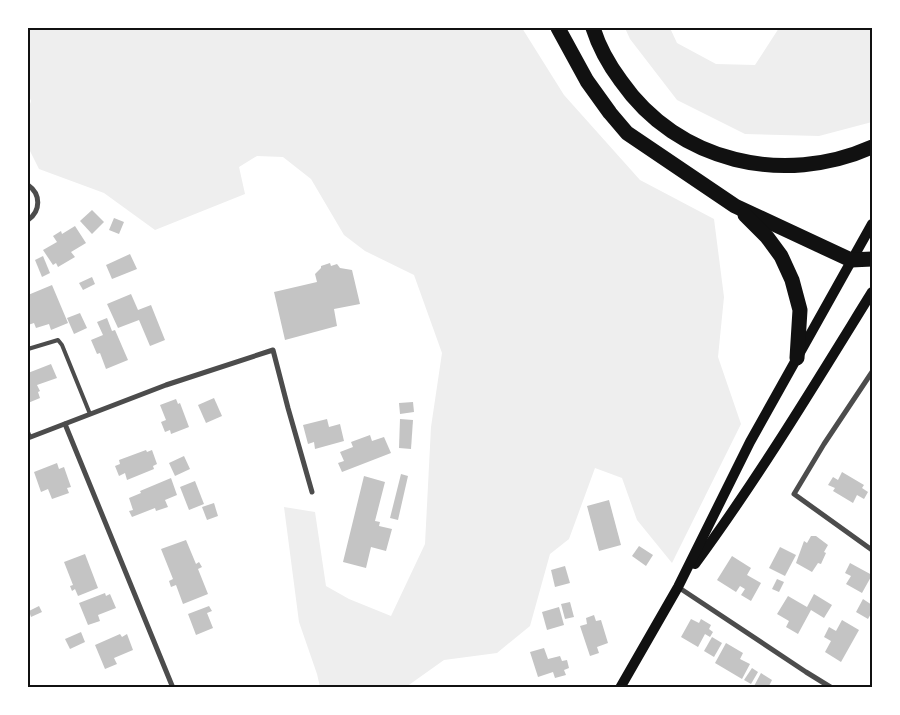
<svg xmlns="http://www.w3.org/2000/svg" width="900" height="715" font-family="Poppins,sans-serif">
<style>
.green{fill:#eee}
.building{fill:#c4c4c4}
.lines{fill:none;stroke-linecap:round;stroke-linejoin:round}
.service{stroke:#4c4c4c;stroke-width:4}
.minor{stroke:#4c4c4c;stroke-width:5}
.secondary{stroke:#111;stroke-width:10}
.motorway{stroke:#111;stroke-width:15}
.neatline{fill:none;stroke:#111;stroke-width:2}
</style>
<rect width="100%" height="100%" fill="#fff"/>
<g class="green">
<path d="M28,28H522L564,95L640,180L714,219L724,297L718,357L741,424L672,563L637,520L622,478L595,468L569,539L550,554L530,626L497,653L444,660L406,687H320L317,674L299,622L284,507L315,512L326,586L349,599L391,616L425,544L431,427L442,353L414,275L365,251L344,235L311,179L283,157L257,156L239,167L245,194L155,230L104,193L39,169L28,147V110L31,101L28,93Z"/>
<path d="M625,28H670L677,43L716,64L755,65L779,28H872V122L819,136L745,134L677,100L630,39Z"/>
</g>
<g class="building">
<path d="M92,210L104,222L92,234L80,221Z"/>
<path d="M114,218L124,222L119,234L109,230Z"/>
<path d="M75,226L86,243L71,252L75,257L58,267L56,263L53,265L43,250L57,242L53,236L61,231L62,234Z"/>
<path d="M130,254L137,269L112,279L106,265Z"/>
<path d="M43,256L50,273L42,277L35,260Z"/>
<path d="M330,263L331,266L337,264L340,268L352,270L360,304L334,309L337,326L285,340L274,292L317,282L315,274L321,268V266Z"/>
<path d="M92,277L95,284L83,290L79,283Z"/>
<path d="M52,285L68,323L51,330L49,324L36,328L34,323L28,325V295Z"/>
<path d="M131,294L138,310L151,305L165,340L150,346L139,320L118,328L107,304Z"/>
<path d="M80,313L87,328L74,334L67,318Z"/>
<path d="M107,318L112,331L115,330L128,360L106,369L100,353L97,354L91,340L103,335L97,322Z"/>
<path d="M51,364L57,378L37,385L40,391L38,392L40,398L28,403V373Z"/>
<path d="M214,398L222,416L206,423L198,405Z"/>
<path d="M176,399L178,404L180,403L189,427L171,434L170,430L165,432L161,422L166,420L160,405Z"/>
<path d="M413,402L414,412L400,414L399,403Z"/>
<path d="M327,419L329,427L340,424L344,441L315,449L314,442L308,444L303,425Z"/>
<path d="M400,419L413,420L411,449L399,448Z"/>
<path d="M370,435L372,441L384,437L391,453L342,472L338,463L344,461L340,452L353,447L351,442Z"/>
<path d="M146,450L147,452L152,450L157,464L153,466L154,469L127,480L125,473L119,476L115,466L120,464L119,460Z"/>
<path d="M184,456L190,469L175,476L169,463Z"/>
<path d="M57,463L59,469L64,467L71,487L67,488L69,493L52,499L48,489L41,492L34,472Z"/>
<path d="M842,472L864,485L862,488L868,492L864,499L857,495L853,503L833,491L835,488L828,485L833,477L838,480Z"/>
<path d="M401,474L408,476L398,520L390,518Z"/>
<path d="M364,476L385,482L375,521L380,522L379,526L392,529L386,551L371,547L366,568L343,562Z"/>
<path d="M171,478L177,495L165,500L168,507L156,511L155,508L132,517L129,511L133,510L129,498L141,493L140,491Z"/>
<path d="M195,481L204,504L189,510L180,487Z"/>
<path d="M609,500L621,545L599,551L587,506Z"/>
<path d="M214,503L218,516L207,520L202,507Z"/>
<path d="M811,536H816L828,545L824,552L826,553L821,564L818,563L812,572L796,563L804,541L807,543Z"/>
<path d="M186,540L196,564L199,562L202,567L198,569L208,594L183,604L176,585L171,587L169,581L173,579L161,549Z"/>
<path d="M639,546L653,555L646,566L632,556Z"/>
<path d="M780,547L796,555L785,576L769,568Z"/>
<path d="M85,554L98,588L78,596L75,589L72,591L70,586L73,585L64,562Z"/>
<path d="M732,556L751,568L747,575L761,583L751,601L741,595L745,589L740,586L736,592L717,580Z"/>
<path d="M850,563L872,575L862,593L846,584L851,576L845,573Z"/>
<path d="M565,566L570,583L555,587L551,570Z"/>
<path d="M777,579L784,582L779,592L772,589Z"/>
<path d="M105,593L106,596L110,594L116,608L98,615L100,621L88,625L79,603Z"/>
<path d="M814,594L832,605L824,618L811,610L798,634L786,627L789,621L777,614L788,596L807,607Z"/>
<path d="M863,599L872,605V612L868,619L856,612Z"/>
<path d="M570,602L574,617L565,619L561,604Z"/>
<path d="M39,606L42,612L31,617L29,611Z"/>
<path d="M209,606L212,611L207,613L213,628L196,635L188,614Z"/>
<path d="M559,607L564,625L547,630L542,612Z"/>
<path d="M594,615L596,621L601,620L608,643L597,647L599,653L590,656L580,626L587,624L586,618Z"/>
<path d="M691,619L699,623L701,619L711,625L709,629L713,632L710,637L705,634L698,647L681,637Z"/>
<path d="M842,620L859,630L841,662L825,652L831,641L824,637L829,627L836,631Z"/>
<path d="M81,632L85,642L70,649L65,639Z"/>
<path d="M120,634L122,637L127,634L133,650L114,658L117,664L105,669L95,645Z"/>
<path d="M712,637L722,643L714,657L704,651Z"/>
<path d="M726,643L743,653L740,659L750,664L742,679L715,663Z"/>
<path d="M544,648L548,659L560,656L562,661L567,660L569,668L564,670L566,675L555,678L553,672L538,677L530,652Z"/>
<path d="M752,668L758,672L751,684L744,680Z"/>
<path d="M761,673L772,680L768,688H753Z"/>
</g>
<g class="lines">
<g class="service">
<path d="M28,349L58,340L62,345L90,414"/>
<path d="M28,432L30,437"/>
</g>
<g class="minor">
<path d="M28,185C41,194 41,211 28,220"/>
<path d="M872,372L824,444L794,494L872,550"/>
<path d="M65,424L173,688"/>
<path d="M28,438L166,385L273,350L288,408L312,492"/>
<path d="M678,587L806,672L832,688"/>
</g>
<g class="secondary">
<path d="M695,564C759,477 815,384 872,292"/>
<path d="M620,688L678,587L750,442L872,224"/>
</g>
<g class="motorway">
<path d="M558,28L587,81L610,113L627,133L735,206L851,260L872,259"/>
<path d="M593,28C599,47 609,65 621,81C678,163 784,186 872,147"/>
<path d="M745,215L767,237L781,256L792,280L800,310L797,358"/>
</g>
</g>
<rect width="900" height="715" fill="none" stroke="#ffffff" stroke-width="58"/>
<rect x="29" y="29" width="842" height="657" class="neatline"/>
</svg>
